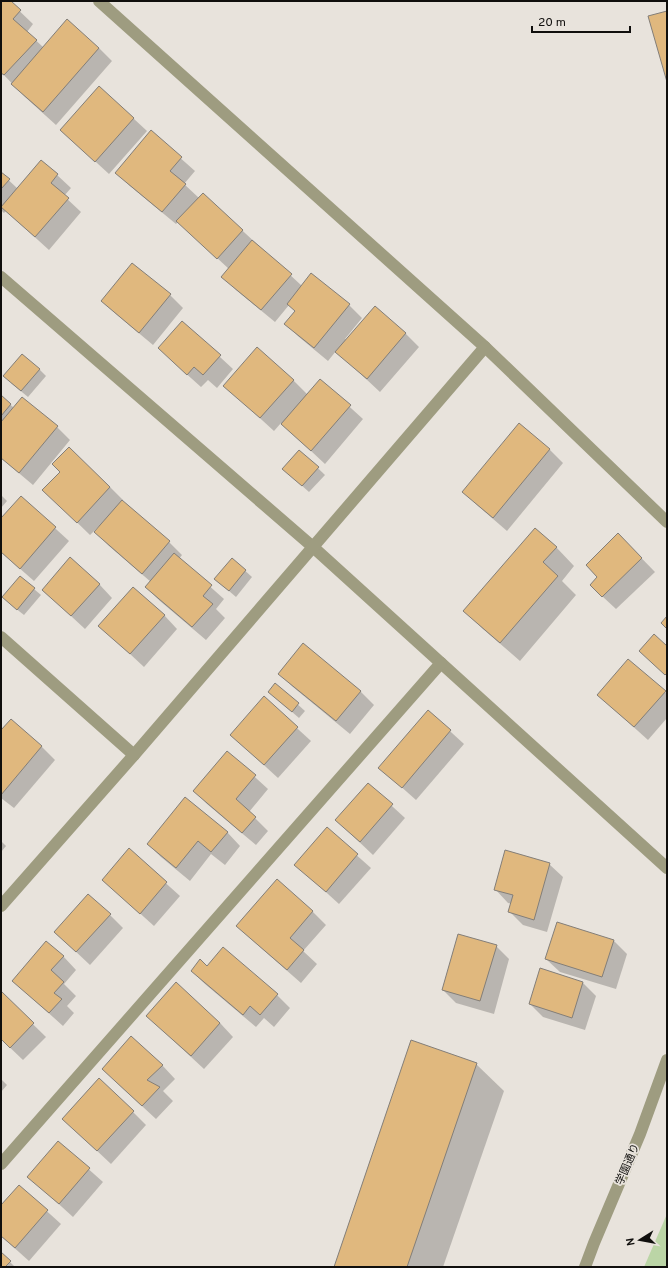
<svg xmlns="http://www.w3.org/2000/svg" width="668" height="1268" font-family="Overpass,'Noto Sans JP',sans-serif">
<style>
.green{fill:#bbd5a6}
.shadow{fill:#0003}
.building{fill:#e0b87e;stroke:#837e78}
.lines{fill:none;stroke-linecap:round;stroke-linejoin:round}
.minor{stroke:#9e9c80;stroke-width:12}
.tertiary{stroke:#9e9c80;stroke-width:12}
.labels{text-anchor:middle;stroke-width:3.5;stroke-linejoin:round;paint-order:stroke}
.street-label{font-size:11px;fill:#100f0d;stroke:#e8e3dc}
</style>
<rect width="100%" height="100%" fill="#e8e3dc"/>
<path class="green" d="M667,1214V1267H644Z"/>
<g class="shadow">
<path d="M1,1H9L33,24L27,32L44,48H99L112,61L56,125L25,97L1,72Z"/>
<path d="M133,118L147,131L109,174L61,130Z"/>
<path d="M151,132L195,171L184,184L199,198L203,194L302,286L349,305L362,318L345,339L347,340L375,307L406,334L419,347L380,392L336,351L328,361L299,337L286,324L296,312L289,305L275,322L236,290L223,276L229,269L178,222L176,224L130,186L117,173Z"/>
<path d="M42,161L71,188L64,196L81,212L49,250L6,211L4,213L1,210V173L18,189Z"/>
<path d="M170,295L183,308L153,345L116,314L102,301Z"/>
<path d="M182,322L233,369L217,388L208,380L201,387L172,361Z"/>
<path d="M39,369L46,376L28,397L11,383Z"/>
<path d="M293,380L308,395L320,380L363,419L325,464L281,423L274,431L225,386Z"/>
<path d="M1,396L14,408L22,398L57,427L70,440L33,485L1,458Z"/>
<path d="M519,425L550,450L563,463L507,531L477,505L464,492Z"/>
<path d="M300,451L325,475L309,492L290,475Z"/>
<path d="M110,487L123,500L122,502L169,542L182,555L179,559L224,599L216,609L225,618L206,640L160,601L146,587L151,582L109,546L96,532L101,527L99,526L90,535L57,503Z"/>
<path d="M1,495L7,501L1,508Z"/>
<path d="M21,497L69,541L34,581L1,552V519Z"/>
<path d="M618,534L655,572L616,609L602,596Z"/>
<path d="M556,547L574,566L562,581L576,595L520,661L483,629L464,611Z"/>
<path d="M232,559L252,577L236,597L222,585Z"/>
<path d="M99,584L112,598L85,629L43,590Z"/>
<path d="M34,589L41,595L24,615L10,604Z"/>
<path d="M164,615L177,629L144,667L100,626Z"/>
<path d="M303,644L361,692L374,705L350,734L293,687L279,673Z"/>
<path d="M275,684L305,711L299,718L276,698Z"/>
<path d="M665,692L667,694V718L648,740L598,695Z"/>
<path d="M264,698L311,741L278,778L231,735Z"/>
<path d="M428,711L464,744L416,800L380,768Z"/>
<path d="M11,721L42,747L55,760L14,808L1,798V732Z"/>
<path d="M227,752L268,789L249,812L268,831L256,845L207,804L194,790Z"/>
<path d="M368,784L405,818L373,855L336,820Z"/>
<path d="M327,829L371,868L339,904L296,865Z"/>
<path d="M227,832L240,846L225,865L211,854L190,881L161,857L148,844Z"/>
<path d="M1,841L6,846L1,852Z"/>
<path d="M129,850L180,896L154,926L103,880Z"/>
<path d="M549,864L563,877L547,932L523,925L510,912L512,904L508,903L495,889Z"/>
<path d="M312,911L326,925L303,951L317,964L301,983L251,939L238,926Z"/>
<path d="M110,915L123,928L90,965L55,932Z"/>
<path d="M614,941L627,954L616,989L560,972L546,959Z"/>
<path d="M496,946L509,959L494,1014L456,1003L443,990Z"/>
<path d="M223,949L277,995L290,1008L274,1027L264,1018L256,1027L205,984L192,971L208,967Z"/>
<path d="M63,956L76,970L64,984L76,996L67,1006L74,1013L63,1026L13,981Z"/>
<path d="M541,969L583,983L596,996L585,1030L543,1017L530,1004Z"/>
<path d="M1,993L46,1037L23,1060L1,1039Z"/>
<path d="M220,1023L233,1037L204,1069L161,1029Z"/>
<path d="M476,1064L504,1091L443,1267H335Z"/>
<path d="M162,1065L175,1079L163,1091L173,1101L156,1119L116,1082Z"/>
<path d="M1,1079L7,1085L1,1092Z"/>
<path d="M133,1112L146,1125L111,1164L77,1132Z"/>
<path d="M58,1142L103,1182L73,1217L29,1177Z"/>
<path d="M19,1186L61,1224L29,1261L1,1236V1207Z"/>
<path d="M1,1253L15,1267H1Z"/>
</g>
<g class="building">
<path d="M1,1H11L21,10L13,19L37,40L4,75L1,73Z"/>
<path d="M667,11V82L648,16Z"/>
<path d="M67,19L99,48L43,112L11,84Z"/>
<path d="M99,86L134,118L95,162L60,130Z"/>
<path d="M151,130L182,157L170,171L186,184L162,212L115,173Z"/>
<path d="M41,160L58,174L51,183L69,198L35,237L1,207Z"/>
<path d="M1,172L10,179L1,189Z"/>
<path d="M203,193L243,230L217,259L176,221Z"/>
<path d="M252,240L292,274L261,310L221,277Z"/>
<path d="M132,263L171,294L139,333L101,301Z"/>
<path d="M311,273L350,304L314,348L284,324L295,311L287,304Z"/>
<path d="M375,306L406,333L367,379L335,352Z"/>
<path d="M182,321L221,355L203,375L194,367L187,375L158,348Z"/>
<path d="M257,347L294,380L260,418L223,386Z"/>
<path d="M22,354L40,369L21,391L3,376Z"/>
<path d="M320,379L351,405L311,451L281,424Z"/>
<path d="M1,395L11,404L1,416Z"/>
<path d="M22,397L58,426L19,473L1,458V422Z"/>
<path d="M519,423L550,449L493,518L462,492Z"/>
<path d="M69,447L110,487L77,523L42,490L60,472L52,464Z"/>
<path d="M299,450L319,467L302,486L282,469Z"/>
<path d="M21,496L56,527L20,569L1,552V518Z"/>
<path d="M122,500L170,541L142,574L94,532Z"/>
<path d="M535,528L557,547L543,562L558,576L500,643L463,611Z"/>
<path d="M618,533L642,558L602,597L590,585L597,577L586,565Z"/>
<path d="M174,553L212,585L203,596L213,604L192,627L145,587Z"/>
<path d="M70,557L100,584L71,616L42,590Z"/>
<path d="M232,558L246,570L229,591L214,579Z"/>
<path d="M20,576L35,588L17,610L2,597Z"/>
<path d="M133,587L165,615L130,654L98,626Z"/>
<path d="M667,616V629L661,623Z"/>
<path d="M654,634L667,646V673L665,675L639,651Z"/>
<path d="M303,643L361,691L336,721L278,674Z"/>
<path d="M628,659L666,691L634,727L597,695Z"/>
<path d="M275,683L299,703L292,712L268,692Z"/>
<path d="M264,696L298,727L264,765L230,735Z"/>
<path d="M428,710L451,730L402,788L378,768Z"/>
<path d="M11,719L42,746L1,795V730Z"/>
<path d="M227,751L256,775L236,799L256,817L242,833L193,791Z"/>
<path d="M368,783L393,804L360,842L335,820Z"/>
<path d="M185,797L228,832L211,852L198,841L176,868L147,844Z"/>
<path d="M327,827L358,854L326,892L294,865Z"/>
<path d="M129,848L167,882L140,914L102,880Z"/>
<path d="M505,850L550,863L534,920L508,912L513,895L494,890Z"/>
<path d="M277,879L313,911L290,938L304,950L287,970L236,926Z"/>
<path d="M88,894L111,914L76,952L54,932Z"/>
<path d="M557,922L614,940L602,977L545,959Z"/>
<path d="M458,934L497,945L480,1001L442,990Z"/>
<path d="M46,941L64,956L51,970L64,982L54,993L62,999L49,1013L12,981Z"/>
<path d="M223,947L278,994L260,1015L250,1006L243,1015L191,971L200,959L207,966Z"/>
<path d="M540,968L583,982L572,1018L529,1004Z"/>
<path d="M176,982L220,1023L191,1056L146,1016Z"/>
<path d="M1,991L34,1023L10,1048L1,1039Z"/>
<path d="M131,1036L163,1065L147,1080L160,1087L142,1106L102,1069Z"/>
<path d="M411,1040L477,1063L407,1267H334Z"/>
<path d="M99,1078L134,1111L97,1151L62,1119Z"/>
<path d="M58,1141L90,1168L59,1204L27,1177Z"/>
<path d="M19,1185L48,1210L15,1248L1,1236V1205Z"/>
<path d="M1,1252L11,1261L5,1267H1Z"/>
</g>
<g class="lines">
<g class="minor">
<path d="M99,1L485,347L667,522"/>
<path d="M1,277L313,547L667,868"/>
<path d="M1,637L134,755"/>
<path d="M1,906L134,755L485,347"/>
<path d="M1,1164L441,663"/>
</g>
<path class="tertiary" d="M585,1267L594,1243L640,1134L667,1060"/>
</g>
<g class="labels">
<g class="street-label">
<text transform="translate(627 1164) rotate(-67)" y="4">学園通り</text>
</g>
</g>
<rect width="668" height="1268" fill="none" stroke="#100f0d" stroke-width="4"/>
<g transform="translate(640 1240) rotate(259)" stroke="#e8e3dc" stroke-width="3" paint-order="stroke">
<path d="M0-3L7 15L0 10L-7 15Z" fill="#100f0d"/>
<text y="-6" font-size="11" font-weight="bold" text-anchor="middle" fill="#100f0d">N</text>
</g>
<path d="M532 26v6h98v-6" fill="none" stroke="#100f0d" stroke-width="2"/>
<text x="538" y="26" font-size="12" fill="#100f0d" stroke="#e8e3dc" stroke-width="3" paint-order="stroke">20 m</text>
</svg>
